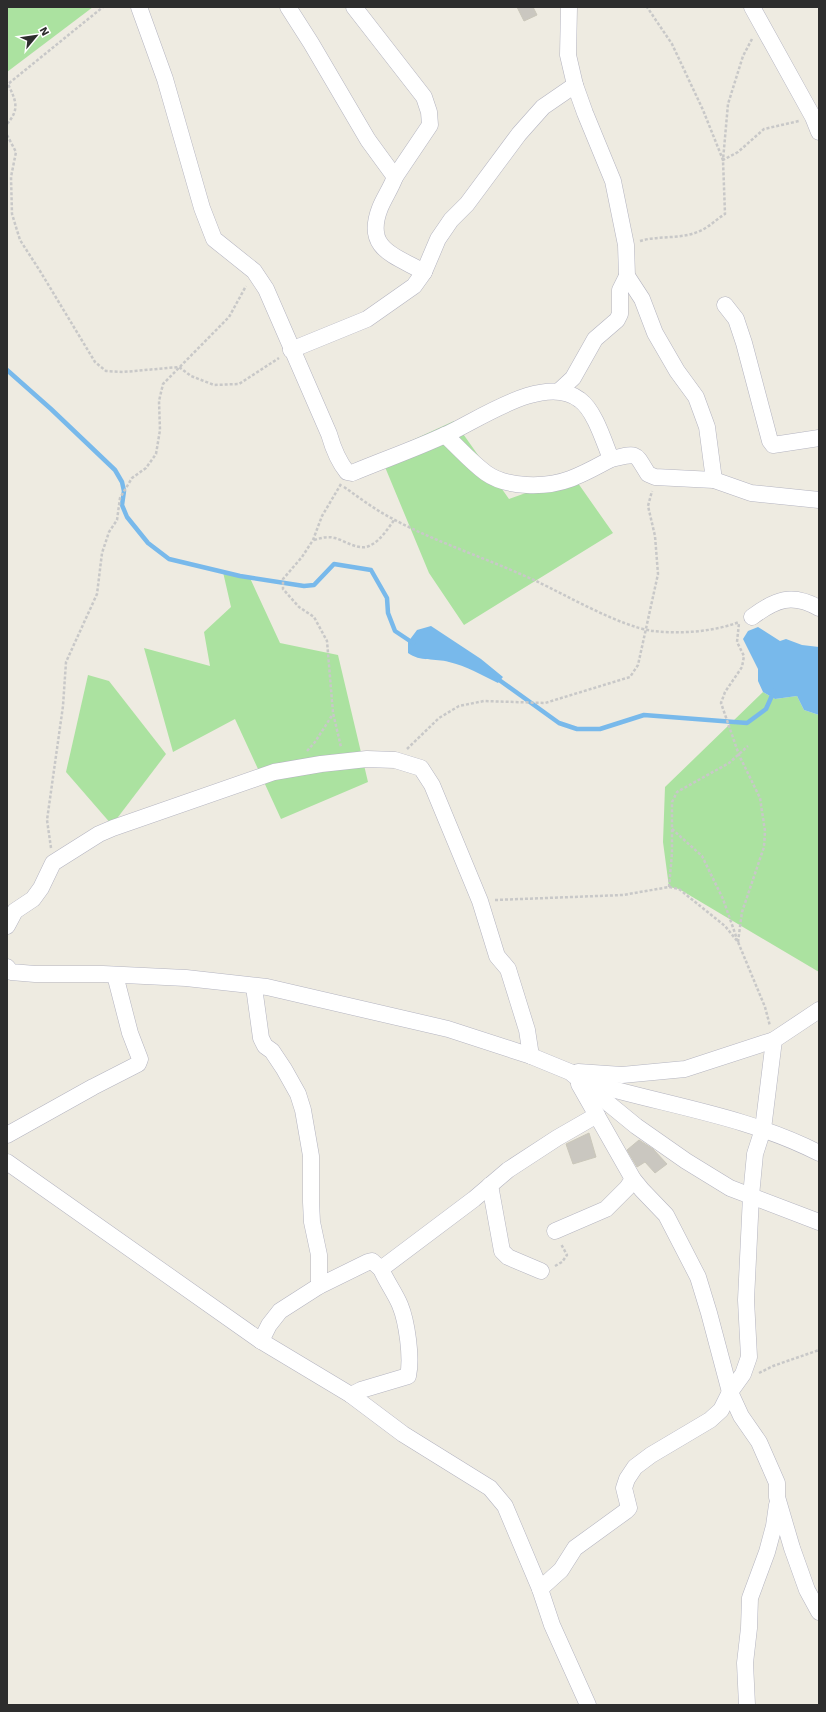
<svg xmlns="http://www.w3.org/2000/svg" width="826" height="1712" font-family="'Work Sans',sans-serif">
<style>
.green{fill:#abe2a0}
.water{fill:#78b9eb}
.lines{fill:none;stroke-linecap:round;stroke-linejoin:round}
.stream{stroke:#78b9eb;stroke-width:4.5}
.building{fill:#cac7c0;stroke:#cac7ba}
.street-casing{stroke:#b4b4c0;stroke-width:17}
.path{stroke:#c8c8c8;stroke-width:2.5;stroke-dasharray:3 2;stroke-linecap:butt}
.street{stroke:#fff;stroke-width:16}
</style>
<rect width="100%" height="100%" fill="#eeebe1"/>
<g class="green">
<path d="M7,7H93L7,72Z"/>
<path d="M454,421L509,499L573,476L613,533L464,625L429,573L380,455Z"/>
<path d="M223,572L250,578L280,643L338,655L368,782L281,819L235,719L173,752L144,648L210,666L204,632L231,607Z"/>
<path d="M88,675L109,681L166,754L112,825L66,772Z"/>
<path d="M763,692L775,699L797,696L804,710L819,715V972L679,889L669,887L663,842L665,787Z"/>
</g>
<g class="water">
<path d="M431,626L481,659L503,677L498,683C482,675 466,666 449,662C435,658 420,662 408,653V642L417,630Z"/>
<path d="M758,627L780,641L786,639L802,645L819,647V715L804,710L797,696L775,699L763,692L758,681V669L743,639L748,631Z"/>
</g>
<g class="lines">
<g class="stream">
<path d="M7,370L51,409L115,470L122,482L124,491L122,505L127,517L148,543L169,559L240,576L304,586L314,585L334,564L371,570L387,598L388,613L395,631L413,643"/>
<path d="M495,677L559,723L577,729H600L644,715L747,723L766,709L774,691"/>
</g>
</g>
<g class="building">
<path d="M517,7H533L537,15L524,21Z"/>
<path d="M589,1133L596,1157L573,1164L566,1144Z"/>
<path d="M639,1140L653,1149L667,1164L655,1173L645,1162L637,1167L627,1150Z"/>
</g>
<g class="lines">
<defs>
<g id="street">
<path d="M139,7L165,79L202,208L214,239L254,271L266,289L329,434C333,448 338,461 347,472L352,473C383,460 415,449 445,435C479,420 545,372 580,400C595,411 604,442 611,459C639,453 634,452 648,474L655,477L714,480L751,493L819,500"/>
<path d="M288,7L311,43L368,140L395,177C391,188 384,198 380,208C364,249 394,255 424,272"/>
<path d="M354,7L424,97L429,112L430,125L395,177"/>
<path d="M569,7L568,55L575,85L585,113L613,181L626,245L627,276L642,299L655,333L677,371L696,397L707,427L714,480"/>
<path d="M752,7L813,117L819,132"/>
<path d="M725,305L736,319L744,343L770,441L773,445L819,438"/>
<path d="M291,350L367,319L414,286L424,272L438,239L451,220L467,204L519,134L543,107L575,85"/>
<path d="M559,391L573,378L595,339L617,320L620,314V290L627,276"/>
<path d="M445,435C458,447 471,462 486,473C507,488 546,488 570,479C584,474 598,466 611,459"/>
<path d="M752,617C776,599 792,593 819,608"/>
<path d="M7,926L15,911L33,899L41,888L53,863L99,834L113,828L274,772L321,764L367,759L395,760L421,768L432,785L480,901L497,956L508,969L527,1030L531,1056"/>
<path d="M7,967L11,972L35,974H103L186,978L267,987L448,1029L531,1056L570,1072L636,1126L686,1161L730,1188L819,1222"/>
<path d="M254,987L261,1038L265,1046L272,1051L284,1069L298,1094L303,1110L311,1156V1202L312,1222L319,1255V1286"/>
<path d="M578,1072L622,1075L685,1069L774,1040"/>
<path d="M587,1082C664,1105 747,1116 819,1153"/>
<path d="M579,1084L633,1179L642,1190L666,1215L698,1277L709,1313L730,1392L741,1416L759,1442L777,1483V1497L792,1548L807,1590L819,1612"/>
<path d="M7,1135L93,1087L138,1064L140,1059L130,1033L115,975"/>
<path d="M7,1162L261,1341L351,1395L361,1390L408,1376C412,1358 407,1322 400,1305C395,1293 386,1281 381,1269"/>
<path d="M490,1185L502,1251L508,1257L541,1271"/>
<path d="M555,1231L606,1209L627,1188L633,1179"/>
<path d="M261,1341L269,1325L280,1311L319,1286L368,1262L372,1261L381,1269L474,1199L508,1170L557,1138L597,1115"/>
<path d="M351,1395L403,1434L490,1488L505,1506L540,1589L552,1625L588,1705"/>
<path d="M540,1589L561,1570L575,1548L626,1511L629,1508L624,1488L627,1479L635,1467L651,1455L710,1420L721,1410L730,1392L743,1374L749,1357L746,1300L751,1196L755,1154L763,1129L774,1040L819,1010"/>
<path d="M747,1705L745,1663L749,1628L750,1598L767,1552L774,1526L777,1505"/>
</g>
</defs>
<use href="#street" class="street-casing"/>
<g class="path">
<path d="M752,39L743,56L728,104L723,160L738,152L764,129L799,121"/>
<path d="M7,124C20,109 16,101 8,84L103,7"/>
<path d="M7,135L16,152L11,177L12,214L20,240L40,271L95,362L106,371L123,372L179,367L191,376L214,385L239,384L279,358"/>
<path d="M640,241C659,235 683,240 702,230C710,226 717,219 725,214L723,160L703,110L672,44L647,7"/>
<path d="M341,484L322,516L313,540L302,557L283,579V589L299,607L314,617L327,641L333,713L341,747"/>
<path d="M344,487C357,496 370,506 384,514C431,541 487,558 536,581C568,596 619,626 653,631C681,634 713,632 739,622"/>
<path d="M314,540C321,538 327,536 335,538C346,541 360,552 371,545C381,540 388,528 395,519"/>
<path d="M407,749L439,718L459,706L484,701L545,703L630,677L638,665L658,574L655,536L648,506L652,491"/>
<path d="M307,751L315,742L333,714"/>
<path d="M672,829L702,856L723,899L737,939"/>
<path d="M51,848L47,820L63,706L66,662L97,594L102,553L109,532L117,520L120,498L132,478L146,468L156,454L160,430L159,401L163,384L229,317L246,286"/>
<path d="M669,887L672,853V802L677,792L729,763L748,746"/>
<path d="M495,900L623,895L669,887L679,889L725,926L738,942L765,1007L770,1026"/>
<path d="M738,942L742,912L764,847L765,831L760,798L739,755L721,703L725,692L742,667L744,656L737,642L739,623"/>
<path d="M555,1266L562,1262L567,1255L561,1244"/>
<path d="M759,1373L773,1366L819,1350"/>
</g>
<use href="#street" class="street"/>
</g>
<rect width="826" height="1712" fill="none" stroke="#2d2d2d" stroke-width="16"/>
<g transform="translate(36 36) rotate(61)" stroke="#ffffff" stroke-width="3" paint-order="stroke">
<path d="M0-3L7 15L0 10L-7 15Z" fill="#2d2d2d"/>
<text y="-6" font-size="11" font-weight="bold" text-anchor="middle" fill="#2d2d2d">N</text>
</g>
</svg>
